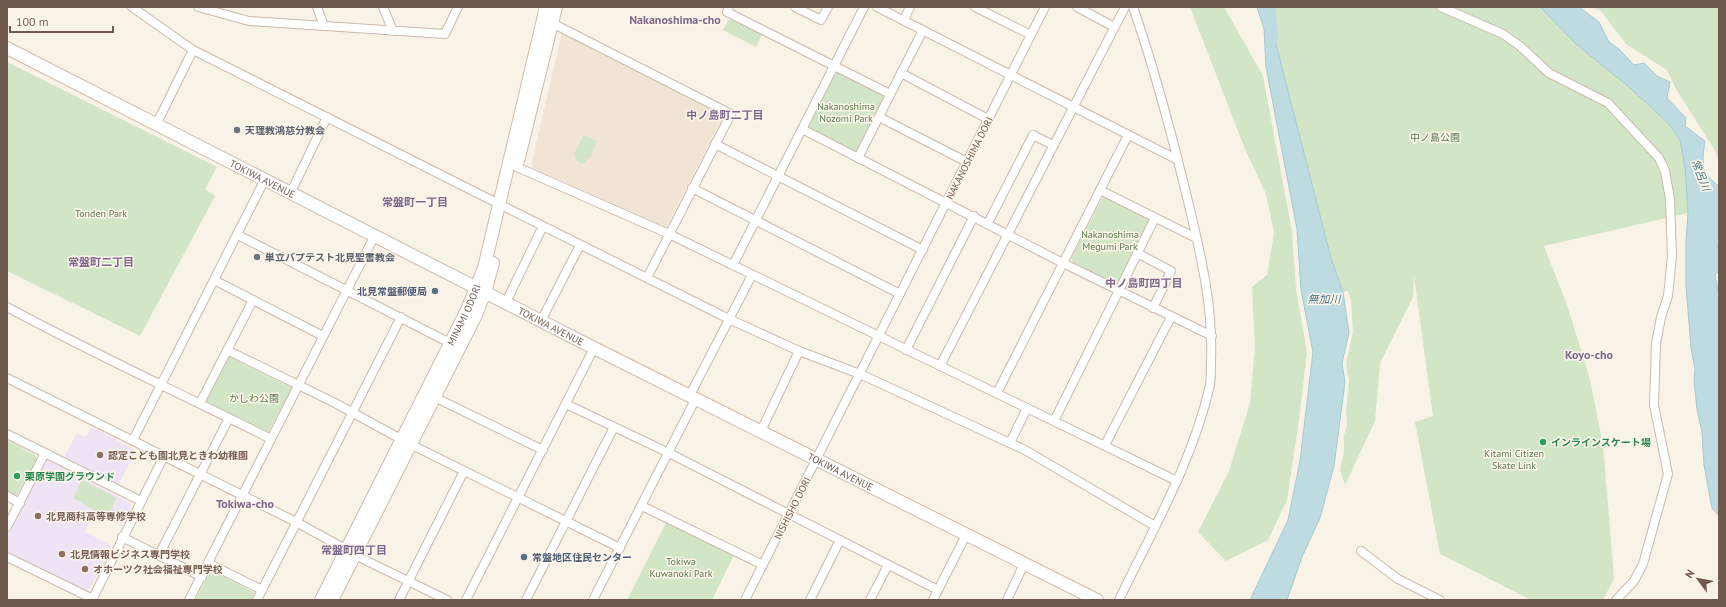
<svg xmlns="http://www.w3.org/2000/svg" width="1726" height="607" font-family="'PT Sans','Noto Sans JP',sans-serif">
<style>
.residential{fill:#f0e4d5}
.education{fill:#efe3f6}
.green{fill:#d2e5c6}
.water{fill:#bddbe1;stroke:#a4cad1}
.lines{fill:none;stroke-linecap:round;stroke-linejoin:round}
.river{stroke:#bddbe1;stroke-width:12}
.street-casing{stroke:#cabaad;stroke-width:10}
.secondary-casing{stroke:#cebcae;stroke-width:14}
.street{stroke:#fff;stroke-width:8}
.secondary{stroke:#fff;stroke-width:12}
.worship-dot{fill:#6b7280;stroke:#fdf6ec;stroke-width:1.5}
.service-dot{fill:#5c6f8a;stroke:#fdf6ec;stroke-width:1.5}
.leisure-dot{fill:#2e9e5b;stroke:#fdf6ec;stroke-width:1.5}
.education-dot{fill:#8d6e63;stroke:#fdf6ec;stroke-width:1.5}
.labels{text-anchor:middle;stroke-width:3;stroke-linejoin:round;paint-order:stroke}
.park-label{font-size:10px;fill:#587a4a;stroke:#fdf6ec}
.worship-label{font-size:10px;font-weight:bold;fill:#5b616d;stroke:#fdf6ec;text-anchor:start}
.street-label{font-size:10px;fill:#705a4e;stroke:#fdf6ec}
.service-label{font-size:10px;font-weight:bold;fill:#4e5e75;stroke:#fdf6ec;text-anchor:end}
.leisure-label{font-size:10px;font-weight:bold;fill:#27864d;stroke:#fdf6ec;text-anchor:start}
.education-label{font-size:10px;font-weight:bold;fill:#785e54;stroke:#fdf6ec;text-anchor:start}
.neighbourhood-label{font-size:11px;font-weight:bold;fill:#7f668c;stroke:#fdf6ec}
.water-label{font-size:11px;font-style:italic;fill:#4a7780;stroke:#fdf6ec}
.quarter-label{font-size:12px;font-weight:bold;fill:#7f668c;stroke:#fdf6ec}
</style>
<rect width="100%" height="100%" fill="#f9f2e6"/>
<path class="residential" d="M562,32L724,116L666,227L531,167Z"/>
<g class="education">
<path d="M92,427L136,451L117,487L63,459L77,433L86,437Z"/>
<path d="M48,460L130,503L132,506L122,525L95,511L85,532L111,545L89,590L86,591L7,553V535L44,462Z"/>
</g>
<g class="green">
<path d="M1190,7H1224L1263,76L1292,231L1296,289L1307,352L1299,420L1287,500L1268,540L1226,561L1198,532L1229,471L1250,403L1255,348L1252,287L1267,275L1274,233L1266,194L1245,149Z"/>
<path d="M1264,7H1540L1577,45L1629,87L1668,123L1680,140L1685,168L1688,213L1544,246L1567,305L1590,379L1603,445L1614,578L1603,600H1531L1440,554L1415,422L1433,416L1414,276L1413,297L1380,363L1375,421L1345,485L1340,470L1344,452V435L1347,425L1346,412L1349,381L1346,363L1353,332L1351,301L1348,291L1343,292L1331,258L1269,17Z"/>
<path d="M1591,7H1719V161L1714,149L1676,89L1667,70L1626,44L1601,11Z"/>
<path d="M732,19L762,34L756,47L723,30L728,21Z"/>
<path d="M7,62L217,167L205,189L215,196L140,336L7,271Z"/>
<path d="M840,72L882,94L884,99L857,150L852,152L810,129L809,124L835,74Z"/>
<path d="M584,135L597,141L591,157L582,164L576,161L574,153Z"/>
<path d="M1106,197L1148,218L1149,221L1118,283L1115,284L1073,262L1071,258L1102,199Z"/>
<path d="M227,356L292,388L267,434L203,402Z"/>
<path d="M7,440L35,455L37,459L17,495L15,496L7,492Z"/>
<path d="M82,480L117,498L107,517L73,498Z"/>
<path d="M667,521L734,555L712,600H627Z"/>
<path d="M211,570L255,593L252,600H195Z"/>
</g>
<g class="water">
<path d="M1257,7H1264L1269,17L1331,258L1343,292L1349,333L1342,363L1345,382L1334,466L1320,518L1302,557L1287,600H1250L1288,520L1300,461L1313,352L1301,290L1297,229L1266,67L1264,29Z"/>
<path d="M1540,7H1579L1599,22L1609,42L1620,50L1634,65L1644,63L1657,76L1670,82L1667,98L1686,118L1685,126L1705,141C1702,161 1700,173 1719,186V242L1717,245L1719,251V271L1715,275L1719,297V516L1712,508L1704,465L1702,432L1697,409L1694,381L1695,369L1691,348L1686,285V241L1688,213L1685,168L1680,140L1668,123L1629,87L1577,45Z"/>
</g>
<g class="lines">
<path class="river" d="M1268,7L1270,10L1272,39"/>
<defs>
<g id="street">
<path d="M132,7L193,50L499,204"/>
<path d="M198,7L249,21L445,34L458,7"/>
<path d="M317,7L324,26"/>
<path d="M383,7L393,31"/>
<path d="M729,7L727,12L890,94"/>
<path d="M795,7L821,20L828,7"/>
<path d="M877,7L1178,160"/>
<path d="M975,7L1031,35"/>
<path d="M1077,7L1114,27"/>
<path d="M1441,7L1503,34L1520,46L1549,73L1608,103L1659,158L1665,171L1670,199L1672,256L1668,296L1661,317L1656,344L1654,405L1668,474L1643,564L1634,581L1616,600"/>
<path d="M904,20L910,7"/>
<path d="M548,21L731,114L647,278"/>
<path d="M901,73L988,119"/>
<path d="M879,117L967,162"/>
<path d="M156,125L193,50"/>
<path d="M802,129L1063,263L1212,336"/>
<path d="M715,144L923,250"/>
<path d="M858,158L923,30"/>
<path d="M517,167L669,234L1177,481"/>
<path d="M692,188L900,294"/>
<path d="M1100,190L1196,238"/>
<path d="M291,192L327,117"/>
<path d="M507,208L729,319L799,351L860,374L1025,450L1155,526"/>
<path d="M988,223L1033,135L1053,145"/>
<path d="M238,235L450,343"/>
<path d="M1137,253L1171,271L1153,308"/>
<path d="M733,265L864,7"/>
<path d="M214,280L323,336"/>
<path d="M506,302L543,226"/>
<path d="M7,307C94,354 184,395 271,439"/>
<path d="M541,321L580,245"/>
<path d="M227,350L335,403L410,444L620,548"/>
<path d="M906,350L974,216"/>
<path d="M940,366L1125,7"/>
<path d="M7,378L296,522L369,562L447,600"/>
<path d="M997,393L1128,135"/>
<path d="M690,395L752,275"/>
<path d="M434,397L543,450"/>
<path d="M200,403L253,300"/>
<path d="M566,404L669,453L938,590"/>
<path d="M1054,421L1155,218"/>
<path d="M761,431L799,351"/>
<path d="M7,434L141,501"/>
<path d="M133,440L265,179"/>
<path d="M1010,443L1027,408"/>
<path d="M1105,445L1171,317"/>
<path d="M7,496L20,503"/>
<path d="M642,506L763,565"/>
<path d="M7,527L45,453"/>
<path d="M122,537L202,577"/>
<path d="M1361,551L1398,579L1440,600"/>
<path d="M159,555L229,418"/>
<path d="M7,557L93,599"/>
<path d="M208,563L262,590"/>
<path d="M92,600L164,456"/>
<path d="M189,600L375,235"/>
<path d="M257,600L401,317"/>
<path d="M399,600L464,471"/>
<path d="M466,600L594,348"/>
<path d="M526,600L614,427"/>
<path d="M593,600L696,398"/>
<path d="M745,600L1045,7"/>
<path d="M810,600L840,540"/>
<path d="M870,600L888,565"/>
<path d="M933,600L966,535"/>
<path d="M1007,600L1024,564"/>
<path d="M1119,600C1152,531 1193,461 1210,385C1211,377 1211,368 1211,360C1213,311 1203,265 1192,218C1175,146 1157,76 1133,7"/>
</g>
<g id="secondary">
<path id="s1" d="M7,48L594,348L1097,600"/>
<path d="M518,161L556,7"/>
<path id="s2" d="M321,600L467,310L484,268L546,7"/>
<path d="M332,600L476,315L485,292L493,263"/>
</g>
</defs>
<use href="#street" class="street-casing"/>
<use href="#secondary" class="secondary-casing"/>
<use href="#street" class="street"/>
<use href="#secondary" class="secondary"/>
</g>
<g class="worship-dot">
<circle cx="237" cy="130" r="4"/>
<circle cx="257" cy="257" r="4"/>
</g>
<g class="service-dot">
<circle cx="435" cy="291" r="4"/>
<circle cx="524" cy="557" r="4"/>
</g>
<g class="leisure-dot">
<circle cx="1543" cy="442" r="4"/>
<circle cx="17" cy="476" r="4"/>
</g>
<g class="education-dot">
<circle cx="100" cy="455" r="4"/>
<circle cx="38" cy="516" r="4"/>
<circle cx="62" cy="554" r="4"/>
<circle cx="85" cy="569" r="4"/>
</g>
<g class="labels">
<g class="park-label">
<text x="846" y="110">Nakanoshima<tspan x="846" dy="12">Nozomi Park</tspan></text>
<text x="1435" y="141">中ノ島公園</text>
<text x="101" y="217">Tonden Park</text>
<text x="1110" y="238">Nakanoshima<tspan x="1110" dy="12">Megumi Park</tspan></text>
<text x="254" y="402">かしわ公園</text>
<text x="1514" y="457">Kitami Citizen<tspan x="1514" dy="12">Skate Link</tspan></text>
<text x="681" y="565">Tokiwa<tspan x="681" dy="12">Kuwanoki Park</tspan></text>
</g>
<g class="worship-label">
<text x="245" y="134">天理教鴻慈分教会</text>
<text x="265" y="261">単立バプテスト北見聖書教会</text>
</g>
<g class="street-label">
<text transform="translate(969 158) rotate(-63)" y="4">NAKANOSHIMA DORI</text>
<text dy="4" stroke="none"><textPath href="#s1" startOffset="287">TOKIWA AVENUE</textPath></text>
<text dy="4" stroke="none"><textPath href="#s2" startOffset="319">MINAMI ODORI</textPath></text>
<text dy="4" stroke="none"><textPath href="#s1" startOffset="611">TOKIWA AVENUE</textPath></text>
<text dy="4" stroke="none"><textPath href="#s1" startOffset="935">TOKIWA AVENUE</textPath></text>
<text transform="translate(792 508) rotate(-63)" y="4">NISHISHO DORI</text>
</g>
<g class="service-label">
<text x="427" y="295">北見常盤郵便局</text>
<text x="532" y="561" text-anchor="start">常盤地区住民センター</text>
</g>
<g class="leisure-label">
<text x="1551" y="446">インラインスケート場</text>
<text x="25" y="480">栗原学園グラウンド</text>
</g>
<g class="education-label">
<text x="108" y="459">認定こども園北見ときわ幼稚園</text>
<text x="46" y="520">北見商科高等専修学校</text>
<text x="70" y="558">北見情報ビジネス専門学校</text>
<text x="93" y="573">オホーツク社会福祉専門学校</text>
</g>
<g class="neighbourhood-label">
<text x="725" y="119">中ノ島町二丁目</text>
<text x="415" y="206">常盤町一丁目</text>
<text x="101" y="266">常盤町二丁目</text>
<text x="1144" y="287">中ノ島町四丁目</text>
<text x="354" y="554">常盤町四丁目</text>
</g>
<g class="water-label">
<text transform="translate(1701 175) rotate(69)" y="4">常呂川</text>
<text x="1324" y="303">無加川</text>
</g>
<g class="quarter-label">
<text x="675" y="24">Nakanoshima-cho</text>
<text x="1589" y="359">Koyo-cho</text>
<text x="245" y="508">Tokiwa-cho</text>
</g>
</g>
<rect width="1726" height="607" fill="none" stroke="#705a4e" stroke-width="16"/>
<g transform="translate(1698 579) rotate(302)" stroke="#fdf6ec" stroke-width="3" paint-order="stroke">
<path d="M0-3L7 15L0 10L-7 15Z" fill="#705a4e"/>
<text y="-6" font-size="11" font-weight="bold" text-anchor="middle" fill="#705a4e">N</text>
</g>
<path d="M10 26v6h103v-6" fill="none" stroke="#705a4e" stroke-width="2"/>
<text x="16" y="26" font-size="12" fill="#705a4e" stroke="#fdf6ec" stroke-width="3" paint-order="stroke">100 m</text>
</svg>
